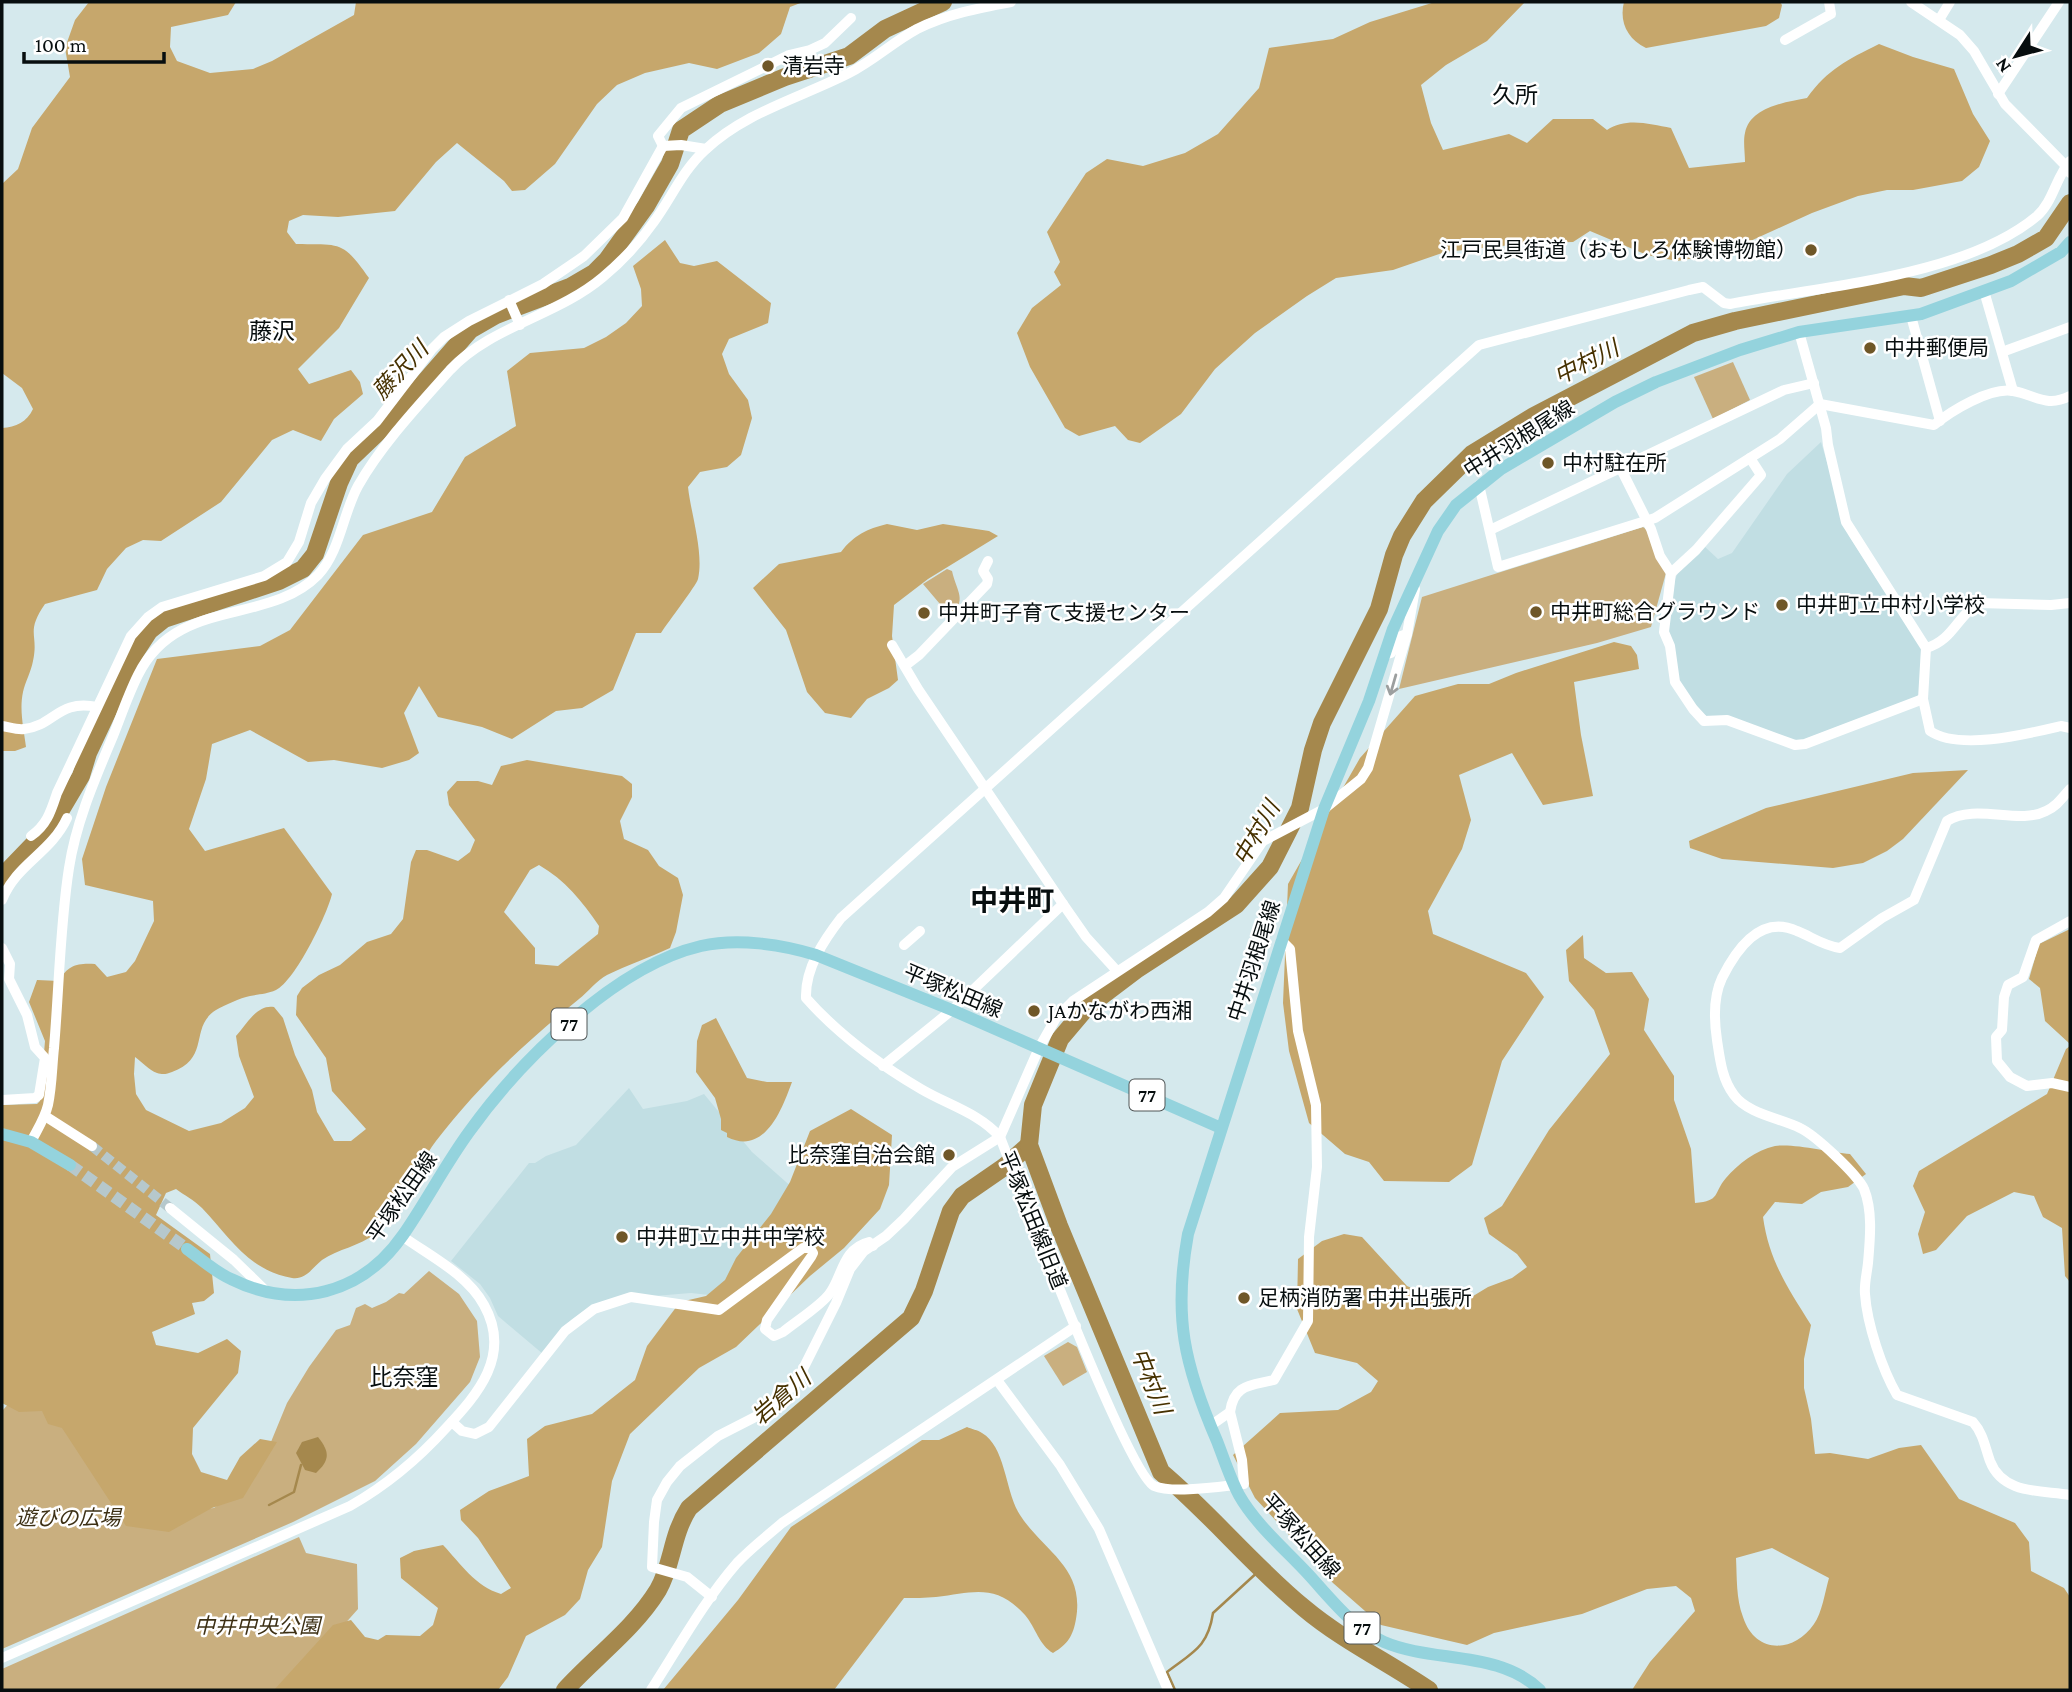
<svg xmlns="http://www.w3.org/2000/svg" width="2072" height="1692" font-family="'Crimson Pro','Noto Sans JP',serif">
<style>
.built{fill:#c1dee3}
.green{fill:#c9af7f}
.forest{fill:#c6a76c;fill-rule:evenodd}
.water{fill:#a5884d}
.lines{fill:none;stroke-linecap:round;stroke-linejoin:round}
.stream{stroke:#a5884d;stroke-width:2.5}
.river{stroke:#a5884d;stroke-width:18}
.minor-tunnel{stroke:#b6c8cc;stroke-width:10;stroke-dasharray:10 5;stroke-linecap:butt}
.major-tunnel{stroke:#b6c8cc;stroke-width:12;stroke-dasharray:12 6;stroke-linecap:butt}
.minor{stroke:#fff;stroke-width:10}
.major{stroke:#94d3dd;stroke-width:12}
.oneway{stroke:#9c9f9f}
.poi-dot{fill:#6f5728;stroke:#fff;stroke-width:2.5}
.labels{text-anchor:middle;stroke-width:5;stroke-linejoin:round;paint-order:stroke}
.shield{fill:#fff;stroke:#515657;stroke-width:2}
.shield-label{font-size:19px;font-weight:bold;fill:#070e0f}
.poi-label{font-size:21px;fill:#070e0f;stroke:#fff;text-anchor:start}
.street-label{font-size:21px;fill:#070e0f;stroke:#fff}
.park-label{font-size:21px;font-style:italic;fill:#3d3015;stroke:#fff}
.neighbourhood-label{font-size:23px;fill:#070e0f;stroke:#fff}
.water-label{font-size:23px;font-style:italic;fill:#463100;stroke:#fff}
.district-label{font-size:28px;font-weight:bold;fill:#070e0f;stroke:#fff}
</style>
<rect width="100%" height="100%" fill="#d5e9ed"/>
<g class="built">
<path d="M1821,442L1849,536L1921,648L1920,694L1914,698L1797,742L1702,717L1678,680L1667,631L1675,579L1680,569L1704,546L1718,559L1732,553L1787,474Z"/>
<path d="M629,1088L643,1109L687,1101L704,1094L752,1152L803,1197L719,1291L709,1295L691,1293L654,1296L592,1305L571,1320L543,1354L498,1316L490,1298L480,1284L451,1261L529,1163H535L546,1156L576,1145Z"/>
</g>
<g class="green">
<path d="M1733,362L1750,400L1713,419L1694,377Z"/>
<path d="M1643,527L1647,530L1666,573L1651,627L1597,643L1399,689L1422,597Z"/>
<path d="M947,569L952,571C957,593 967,598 951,617L923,584Z"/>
<path d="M429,1271L459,1294L477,1321L480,1357L470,1382L416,1444L375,1481L293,1522L2,1649V1411L13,1399L31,1395L171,1512L214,1508L246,1484L266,1454L287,1403L309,1367L336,1330L350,1325L356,1308L365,1304L372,1308L386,1302L399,1293L404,1294Z"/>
<path d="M1068,1342L1077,1347L1087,1372L1063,1386L1044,1356Z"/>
<path d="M299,1537L306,1553L357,1564L358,1609L286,1690H2V1669Z"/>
</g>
<g class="forest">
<path d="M89,2H236L228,15L171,27L170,47L177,61L210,73L253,69L272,61L354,15L356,2H803L790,7L781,34L759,53L717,69L689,63L645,73L617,85L597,104L555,164L525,190L512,191L504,181L457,143L436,162L395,211L338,217L303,215L289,221L287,232L296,244C341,245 342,240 369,278L339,328L298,369L309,384L351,370L360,382L363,394L334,419L321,441L293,430L272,440L221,502L161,541L143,540L126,548L107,569L97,590L45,604C25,633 39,634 33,661C31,672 25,682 23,692C19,710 24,730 26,747L15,751H2V428C16,427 27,422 33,409L22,388L2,373V184L18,169L32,128L70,77L65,48L75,20Z"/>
<path d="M1435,2H1525L1487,41L1446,65L1421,85L1431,123L1443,150L1509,134L1527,143L1553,119H1593L1607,130C1626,117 1650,124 1671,128L1689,168L1745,162C1745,153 1743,141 1745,133C1750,107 1786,102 1807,98C1828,69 1847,60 1879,44L1913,57L1954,69L1973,114L1990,141L1979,167L1962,181L1913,190H1887L1858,196L1812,213L1724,253L1677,261L1647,255L1590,231L1573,242L1532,243L1445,252L1393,270L1336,278L1307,296L1255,333L1215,369L1181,414L1140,443L1128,440L1115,426L1079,436L1065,428L1030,367L1017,333L1032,308L1061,285L1054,272L1060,262L1047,232L1086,173L1107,159L1143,166L1185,153L1218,134L1259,88L1269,48L1333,39L1370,22Z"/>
<path d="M1624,2H1780L1782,5L1779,18L1766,26L1646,48C1627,39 1619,21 1624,2Z"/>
<path d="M665,240L680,263L694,266L717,261L771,303L768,323L729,339L722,354L729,374L748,400L752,418L741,455L727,467L700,472L688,487C691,514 704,553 698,579C696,586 668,622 661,633H636L613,690L582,708L556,711L512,739L482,727L438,717L419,686L404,713L419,753L409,760L382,768L334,760L308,762L250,730L212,744L206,779L189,829L205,851L284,828L332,894C327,915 295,981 276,990C267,994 260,994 250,996C240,998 225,1005 216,1010C189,1027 211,1058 172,1072C167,1074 163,1075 157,1073C149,1070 142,1062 135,1057L134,1074L136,1094L146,1110L189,1131L221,1123L245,1108L254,1097L239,1056L236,1036C247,1024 257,1004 274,1007L283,1018L295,1055L312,1090L317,1112L334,1141H351L366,1129L332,1091L326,1058L296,1015L297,996L302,988L319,975L340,965L367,942L391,934L403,919L411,862L416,850H427L458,861L470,852L475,840L449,805L447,792L457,781H478L492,785L501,766L527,760L622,776L632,784V797L620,821L624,839L648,850L659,866L678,878L683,895L676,932L670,948C649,958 627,965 607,975C597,980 588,992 579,999C526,1042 477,1087 436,1141C414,1170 403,1211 375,1234C360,1246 338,1249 322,1260C312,1268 306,1280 292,1278C247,1270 230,1237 202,1208C194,1200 184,1195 176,1189L166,1193L156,1215L210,1254L214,1293L204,1301L192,1303L195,1314L152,1332L156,1345L198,1353L227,1339L241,1351L238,1373L193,1428L192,1454L201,1472L227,1480L240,1457L260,1439L277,1442L243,1498L212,1508L169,1532L126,1526L62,1428L48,1424L42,1411L19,1412L2,1403V1105L37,1104L40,1101L45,1041L29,1002L37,980L59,981C68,965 77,963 95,964L107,977L126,972L135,961L154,921L153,901L85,885L82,859L106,787L157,659L260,646L290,630L363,535L432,512L465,457L516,426L507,371L530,353L584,348L606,337L626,323L642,306L641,289L633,266ZM539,865C565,880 582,901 599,926L598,934L558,966L535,964V948L504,912L530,870Z"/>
<path d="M887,524L917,530L943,524L989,531L998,536L928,579L894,605L892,636L898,680L889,688L867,699L851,718L825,713L807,692L786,630L753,588L779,564L841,552C854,535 867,529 887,524Z"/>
<path d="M1614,642L1631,646L1637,655L1639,669L1574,682L1581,735L1593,796L1543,805L1512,753L1459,775L1471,820L1462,849L1428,911L1433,934L1526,973L1544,997L1502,1061L1472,1165L1449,1182L1384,1181L1369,1162L1345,1154L1309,1123L1289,1051L1283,1003L1288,884L1360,758L1415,696L1458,684H1489L1516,673Z"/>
<path d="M1968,770L1903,839L1887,851L1863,863L1833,868L1722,859L1690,848L1689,841L1766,808L1913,773Z"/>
<path d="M2070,929V1044L2045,1021L2040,988L2029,979L2039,944Z"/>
<path d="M1583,935L1584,958L1606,973L1632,972L1649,999L1644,1030L1674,1076V1100L1691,1149L1695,1203C1721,1201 1713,1193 1726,1178C1738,1164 1756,1150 1775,1146C1792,1143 1831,1152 1850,1154L1866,1174L1848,1187L1821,1192L1802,1204L1775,1202L1763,1217C1769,1261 1788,1288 1811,1325L1804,1359V1388L1811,1419L1815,1454L1830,1453L1868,1459L1899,1448L1921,1445L1959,1499L2015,1523L2029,1542L2031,1571L2064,1588L2070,1597V1690H1632L1650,1662L1695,1611L1691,1598L1676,1586L1647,1589L1582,1614L1494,1633L1467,1645L1381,1625L1333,1583L1255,1498L1233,1455L1280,1413L1338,1410L1371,1392L1378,1381L1357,1363L1315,1353L1297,1309L1298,1259L1322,1241L1344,1234L1362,1237L1407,1286L1441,1301L1460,1304L1488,1287L1512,1278L1527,1267L1517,1254L1489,1234L1484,1218L1502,1206L1549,1130L1610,1054L1594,1010L1569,981L1566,950ZM1772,1548L1829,1578C1825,1592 1822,1613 1814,1624C1793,1654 1755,1654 1743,1617C1736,1599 1737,1577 1736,1558Z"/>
<path d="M716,1018L747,1078L767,1082H792C782,1109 765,1156 727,1137V1133L721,1130V1119L715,1098L696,1072L697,1041L702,1025Z"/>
<path d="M2070,1046V1282L2065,1276L2062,1228L2043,1217L2034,1196L2014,1192L1967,1216L1936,1250L1923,1254L1918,1234L1925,1212L1913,1186L1919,1171L2047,1094L2066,1049Z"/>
<path d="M851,1109L892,1135L889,1185L880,1209L844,1248L810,1276L736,1347L699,1368L630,1434L612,1481L602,1547L588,1570L580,1599L565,1615L526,1636L508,1677L498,1690H274L333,1625L351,1620L365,1637L378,1640L386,1635L420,1636L433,1625L438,1608L401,1578L400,1558L414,1551L443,1545C461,1564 475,1586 501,1594L511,1588L478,1538L461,1520L460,1510L489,1491L529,1476L527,1439L545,1426L592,1414L635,1380L647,1346L680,1302L706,1296L725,1280L736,1258L771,1214L790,1182L810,1131Z"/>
<path d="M967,1427C971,1429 978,1430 982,1433C1006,1447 1005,1492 1020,1515C1044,1552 1085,1567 1076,1619C1073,1636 1068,1644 1053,1653C1039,1645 1036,1628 1025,1615C996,1583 974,1592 936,1597C925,1598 914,1598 904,1598L834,1690H663L738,1600L791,1527L922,1440H939Z"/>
</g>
<path class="water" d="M318,1437C330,1452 330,1460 316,1473L305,1470L296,1453L302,1442Z"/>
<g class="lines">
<g class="stream">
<path d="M269,1505L294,1492L301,1465"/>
<path d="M1175,1690L1167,1672C1193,1652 1208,1647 1213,1613L1261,1569"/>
</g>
<g class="river">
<path d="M2,877L52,825L81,776L88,753L136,651L149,631L164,619L279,581L303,569L315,554L339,483L350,459L395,416L470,330L496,315L570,287L594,273L607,260L646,206L670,164L681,130L720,104L785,77L849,56L885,29L943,2"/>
<path d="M565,1690C595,1657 634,1629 658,1590C673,1564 671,1536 689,1508L911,1318L924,1291L951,1211L962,1196L1004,1167L1029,1145"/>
<path d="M1429,1690C1388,1662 1342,1640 1304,1608C1253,1566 1211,1514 1161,1472L1059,1226L1029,1145L1033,1105L1060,1039L1087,1007L1136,970L1236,905L1270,867L1300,808L1313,750L1322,723L1379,609L1394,555L1402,536L1424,501L1472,454L1534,416L1693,333L1735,321L1904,286L1921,288L1991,265L2018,254L2046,238L2070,203"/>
</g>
<path class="minor-tunnel" d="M92,1146L170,1208"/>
<path class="major-tunnel" d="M70,1165L187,1249"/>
<g class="minor">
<path d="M1911,2L1960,35L1974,51L2005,104L2066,166L2070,173"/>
<path d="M1939,20L1950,2"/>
<path d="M1785,40L1831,14L1829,2"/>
<path d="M1998,94L2059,2"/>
<path d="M663,146L658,136L681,108L789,55L810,50L825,43L851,18"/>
<path d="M663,146L681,145L706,149"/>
<path d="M1984,291L2013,391"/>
<path d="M509,300L520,325"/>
<path d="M1911,316L1940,421"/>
<path d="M1799,332L1826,428L1828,445L1846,522L1926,648L1923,699L1930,731C1959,751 2027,734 2061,726L2070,728"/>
<path d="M2002,352L2070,327"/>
<path d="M1820,404L1934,425C1951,411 1990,387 2013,391C2036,395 2046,408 2070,396"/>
<path d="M1620,467L1651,529L1660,556L1671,573L1664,632L1670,646L1675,682L1693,709L1704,721L1727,720L1795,745L1805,744L1923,699"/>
<path d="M1479,485L1498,567L1655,518L1780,439L1820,404"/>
<path d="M1490,530L1784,390L1814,383"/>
<path d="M1671,573L1696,550L1761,475L1750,458"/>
<path d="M892,645L918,689L1063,904L1086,937L1117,971"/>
<path d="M1926,648C1952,641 1957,617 1978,603L2051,605L2070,603"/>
<path d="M1384,655L1391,653L1401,636L1407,634"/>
<path d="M906,665L919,655L987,584L988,579L983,571L988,561"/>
<path d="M2,726C9,727 17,730 24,729C54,726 58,699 97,707"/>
<path d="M2070,789C2062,798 2057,806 2046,811C2019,825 1975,803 1947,821L1914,900L1882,918L1840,948C1824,946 1812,937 1797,931C1760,914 1736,950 1722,978C1713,997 1714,1020 1717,1040C1720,1060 1722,1079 1734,1095C1748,1114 1780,1118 1800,1128C1815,1135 1857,1174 1864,1189C1873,1211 1870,1240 1868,1263C1867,1273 1864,1284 1865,1294C1867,1324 1882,1369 1897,1395L1973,1422C1983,1433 1985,1447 1990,1461C2003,1495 2042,1490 2070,1495"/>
<path d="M31,836C47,825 51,811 57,793L131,636L148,617L162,607L264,576L287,562L299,542L311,503L325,479L347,449L377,421L432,349L444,337L469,321L543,284L584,256L623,218L663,146"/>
<path d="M2,900C16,864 51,853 67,818"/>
<path d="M2070,921L2036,940L2023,977L2008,985L2004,997L2002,1030L1996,1037L1997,1061L2010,1077L2027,1086L2052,1083L2070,1087"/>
<path d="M904,945L920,931"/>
<path d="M2,948L10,964L9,979L27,1015L35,1047L45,1058L39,1095L35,1098L2,1100"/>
<path d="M883,1066L952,1010L1063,904"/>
<path d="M45,1116L92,1146"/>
<path d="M31,1142C37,1130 45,1118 48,1105C52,1086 52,1066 54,1048C59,989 60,925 69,868C76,822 95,779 113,736C121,716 128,695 138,675C177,596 268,626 318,575C340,552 343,513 358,486C382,444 418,406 450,370C491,326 557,316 603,277C621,262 639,243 653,223C671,199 682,171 705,150C745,112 800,98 849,73C873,61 893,42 917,29C947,14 979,8 1011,2"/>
<path d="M170,1208L234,1260L267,1292"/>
<path d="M997,1380L1060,1465L1099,1529L1168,1690"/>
<path d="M1230,1412L1242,1460L1244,1484C1223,1486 1173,1494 1154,1486C1128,1474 1018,1183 1000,1137C979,1113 948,1105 921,1089C880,1065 838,1034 806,998C805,968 824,940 841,918L1479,345L1689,290L1703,287L1724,303L1730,304C1822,286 1964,277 2037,216C2053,202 2056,177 2070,161"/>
<path d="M452,1422L462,1431L475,1434L489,1427L565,1331L594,1309L631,1297L719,1310L803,1248H810L813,1253L811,1257L767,1320L765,1329L774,1336L783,1332C795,1322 822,1305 830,1293C842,1277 843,1248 869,1242L873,1246"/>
<path d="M1210,1426L1230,1412C1234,1384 1250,1386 1274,1380L1308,1321L1309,1237L1317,1167L1316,1105L1298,1031L1290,949L1281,940"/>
<path d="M712,1597L687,1577L652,1567L654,1522L657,1500L667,1482L680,1466L718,1436L761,1414L796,1383L836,1303L850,1269L864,1251L886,1236L904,1219L952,1167L1000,1137L1039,1048L1056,1018L1073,1001L1208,912L1224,898L1263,841L1324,809L1361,779L1368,768L1407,634L1415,589"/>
<path d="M2,1658L350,1506C387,1485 417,1460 446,1428C478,1394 512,1355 484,1305C467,1274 430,1256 402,1236"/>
<path d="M651,1690C678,1648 704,1601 737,1563C751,1548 767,1536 782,1523L1076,1326"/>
</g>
<g class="major">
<path d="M2,1134L31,1142L70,1165"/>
<path d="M187,1249C201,1259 215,1272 231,1279C296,1311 362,1294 403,1235C426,1202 445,1165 469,1132C519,1062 615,966 701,946C737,938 781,944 816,955L952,1010L1221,1128"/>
<path d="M1540,1690C1499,1650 1433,1663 1384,1642C1354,1629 1331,1599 1309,1575C1286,1550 1256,1525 1239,1495C1230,1478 1224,1459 1217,1441C1184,1365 1173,1316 1188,1234L1324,809L1369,701L1393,629L1438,531L1456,505L1501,469L1615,402L1656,382L1740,350L1799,332L1921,314L2011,281L2061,252L2070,242"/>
</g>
</g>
<defs><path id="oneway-shaft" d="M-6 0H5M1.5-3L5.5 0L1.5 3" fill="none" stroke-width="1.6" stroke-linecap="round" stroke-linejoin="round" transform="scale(1.75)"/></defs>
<use class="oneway" href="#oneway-shaft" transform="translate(1393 685) rotate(106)"/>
<g class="poi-dot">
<circle cx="768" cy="66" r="7"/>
<circle cx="1811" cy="250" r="7"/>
<circle cx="1870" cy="348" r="7"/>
<circle cx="1548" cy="463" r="7"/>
<circle cx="1782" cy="605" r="7"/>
<circle cx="1536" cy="612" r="7"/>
<circle cx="924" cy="613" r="7"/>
<circle cx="1034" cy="1011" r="7"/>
<circle cx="949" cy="1155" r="7"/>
<circle cx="622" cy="1237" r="7"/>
<circle cx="1244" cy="1298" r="7"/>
</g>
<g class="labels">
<g class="shield">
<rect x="551.5" y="1008.5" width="35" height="31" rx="5"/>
<rect x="1129.5" y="1079.5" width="35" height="31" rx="5"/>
<rect x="1344.5" y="1612.5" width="35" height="31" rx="5"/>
</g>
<g class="shield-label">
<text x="569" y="1031">77</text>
<text x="1147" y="1102">77</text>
<text x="1362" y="1635">77</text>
</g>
<g class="poi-label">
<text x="782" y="73">清岩寺</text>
<text x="1797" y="257" text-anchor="end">江戸民具街道（おもしろ体験博物館）</text>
<text x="1884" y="355">中井郵便局</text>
<text x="1562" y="470">中村駐在所</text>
<text x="1796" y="612">中井町立中村小学校</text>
<text x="1550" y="619">中井町総合グラウンド</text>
<text x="938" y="620">中井町子育て支援センター</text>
<text x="1048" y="1018">JAかながわ西湘</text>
<text x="935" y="1162" text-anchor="end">比奈窪自治会館</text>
<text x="636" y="1244">中井町立中井中学校</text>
<text x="1258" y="1305">足柄消防署 中井出張所</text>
</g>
<g class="street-label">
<text transform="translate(1519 439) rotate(-32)" y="7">中井羽根尾線</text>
<text transform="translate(1254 961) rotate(-72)" y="7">中井羽根尾線</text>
<text transform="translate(953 991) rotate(23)" y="7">平塚松田線</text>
<text transform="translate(402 1197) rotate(-55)" y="7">平塚松田線</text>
<text transform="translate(1033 1220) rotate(68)" y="7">平塚松田線旧道</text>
<text transform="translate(1301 1536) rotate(48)" y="7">平塚松田線</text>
</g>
<g class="park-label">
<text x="68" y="1525">遊びの広場</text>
<text x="257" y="1633">中井中央公園</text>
</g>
<g class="neighbourhood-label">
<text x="1515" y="103">久所</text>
<text x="272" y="339">藤沢</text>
<text x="404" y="1385">比奈窪</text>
</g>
<g class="water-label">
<text transform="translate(1586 362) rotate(-27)" y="8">中村川</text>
<text transform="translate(400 370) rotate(-47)" y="8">藤沢川</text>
<text transform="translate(1256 833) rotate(-60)" y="8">中村川</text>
<text transform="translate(1151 1381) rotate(68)" y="8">中村川</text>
<text transform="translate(781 1397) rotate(-41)" y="8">岩倉川</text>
</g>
<g class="district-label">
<text x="1012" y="910">中井町</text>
</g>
</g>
<rect width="2072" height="1692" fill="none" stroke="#070e0f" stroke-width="7"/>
<g transform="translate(2016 56) rotate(234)" stroke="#ffffff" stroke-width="5" paint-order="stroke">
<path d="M0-5L12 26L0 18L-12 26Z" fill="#070e0f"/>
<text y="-10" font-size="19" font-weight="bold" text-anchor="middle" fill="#070e0f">N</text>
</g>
<path d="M24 52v10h140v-10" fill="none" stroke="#070e0f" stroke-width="3.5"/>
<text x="35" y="52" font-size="21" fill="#070e0f" stroke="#ffffff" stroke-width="5" paint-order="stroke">100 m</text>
</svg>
